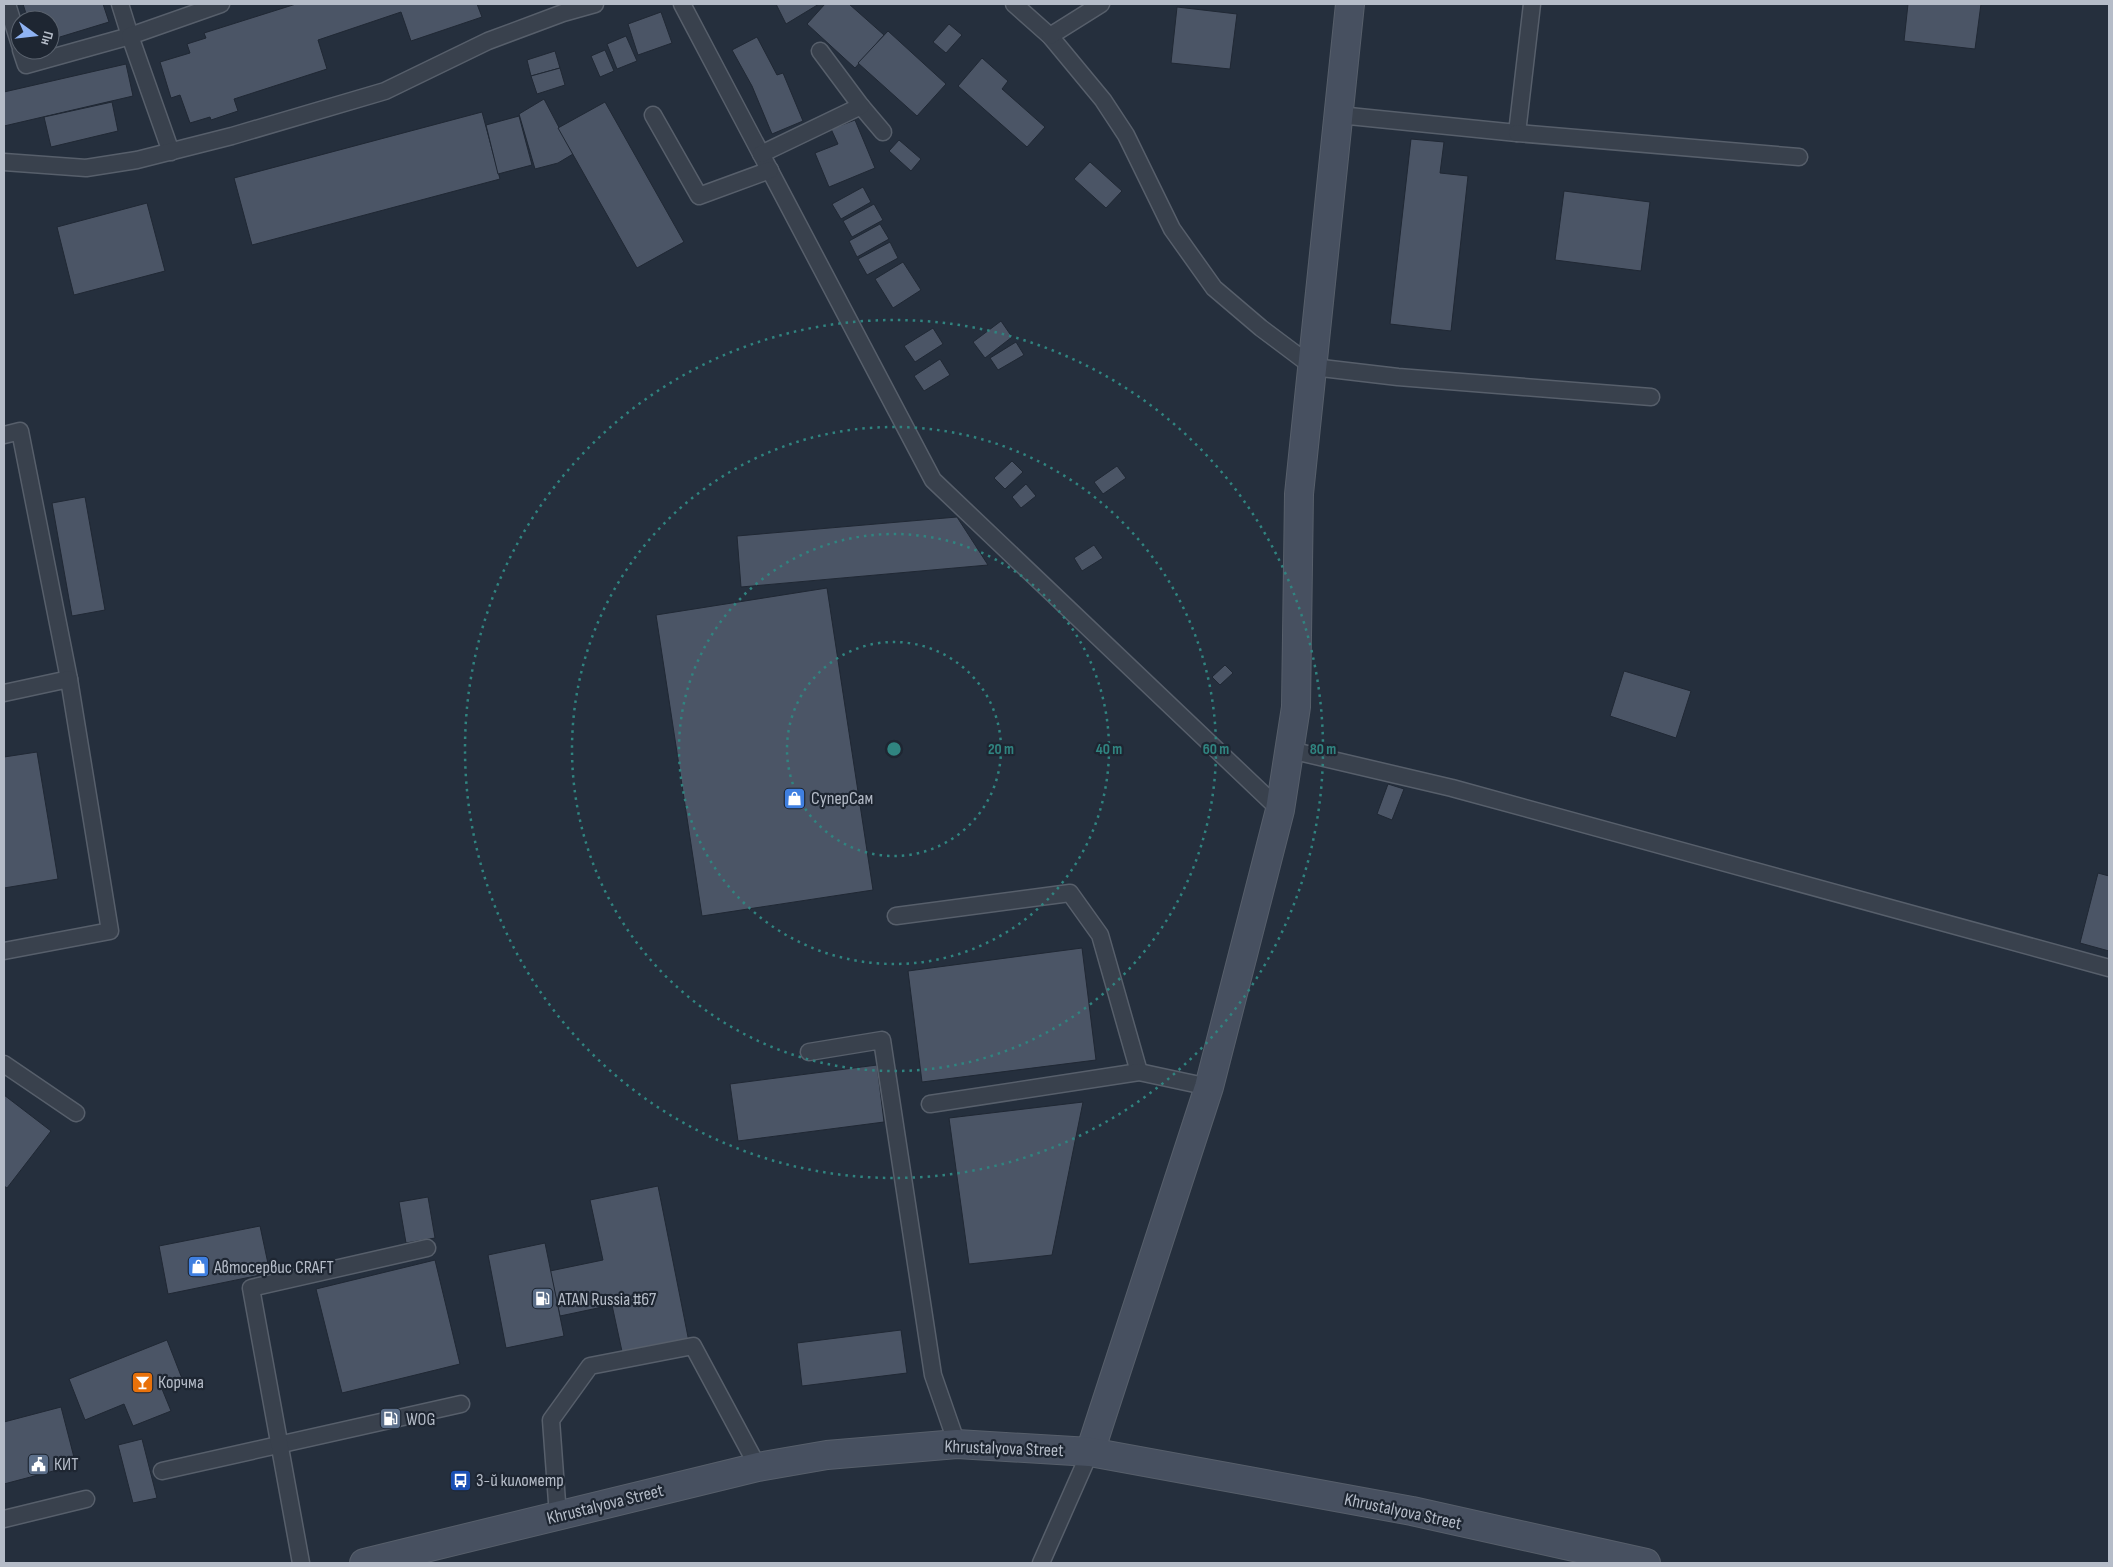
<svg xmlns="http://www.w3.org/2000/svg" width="2113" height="1567" font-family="'Sofia Sans Condensed',sans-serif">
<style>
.building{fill:#4b5566;stroke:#202834}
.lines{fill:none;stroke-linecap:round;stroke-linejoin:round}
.lane-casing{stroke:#575f6b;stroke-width:19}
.secondary-casing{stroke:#575f6b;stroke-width:30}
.lane{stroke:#39414d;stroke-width:16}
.secondary{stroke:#475060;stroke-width:28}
.ring{fill:none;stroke:#308480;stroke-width:2.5;stroke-dasharray:2.5 5}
.labels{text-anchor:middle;stroke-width:4.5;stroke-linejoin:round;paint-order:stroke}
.poi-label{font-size:18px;fill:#b5bcc8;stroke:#1e2632;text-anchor:start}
.street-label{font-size:18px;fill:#b5bcc8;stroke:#1e2632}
.centre{fill:#308480;stroke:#1e2632;stroke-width:2.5}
.ring-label{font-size:15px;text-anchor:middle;font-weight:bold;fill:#308480;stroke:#1e2632;stroke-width:4.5;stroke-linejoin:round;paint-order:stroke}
</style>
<rect width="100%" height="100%" fill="#252f3d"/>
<g class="building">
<path d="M23,4H103L109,22L50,40V20H28Z"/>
<path d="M296,4H477L482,17L411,41L401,12L318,40L327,69L234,99L238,111L211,120L210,117L190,123L180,95L171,98L160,62L190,53L187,44L206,38L204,33Z"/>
<path d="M776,4H819L786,24Z"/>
<path d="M825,4H849L884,35L855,68L807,24Z"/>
<path d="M1908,4H1981L1975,49L1904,41Z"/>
<path d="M1177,7L1237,14L1230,69L1171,63Z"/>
<path d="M661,12L672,43L638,55L628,24Z"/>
<path d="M949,24L962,35L946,53L933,42Z"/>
<path d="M888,31L946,84L917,116L858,63Z"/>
<path d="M626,36L637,61L617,69L607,44Z"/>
<path d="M757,37L777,75L783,73L803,121L772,134L752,86L732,50Z"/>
<path d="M605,50L614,71L600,77L591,56Z"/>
<path d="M555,51L560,68L531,76L527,60Z"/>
<path d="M982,58L1008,81L1002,89L1045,127L1027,147L958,86Z"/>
<path d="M126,64L133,96L4,126V92Z"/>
<path d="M560,68L565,85L537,94L531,76Z"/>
<path d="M544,99L573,154L558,163L535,169L519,114Z"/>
<path d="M112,102L118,131L51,147L44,117Z"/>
<path d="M605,102L684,242L637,268L558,128Z"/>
<path d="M482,112L500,179L252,245L234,178Z"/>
<path d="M519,116L532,165L498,174L486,125Z"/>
<path d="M855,120L875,168L829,187L815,153L838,144L831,129Z"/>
<path d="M1411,139L1444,142L1440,173L1468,176L1451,331L1390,324Z"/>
<path d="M899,140L921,159L911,171L889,151Z"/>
<path d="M1090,162L1122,191L1106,208L1074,179Z"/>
<path d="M863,187L871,202L841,219L832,204Z"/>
<path d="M1564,191L1650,202L1641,271L1555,260Z"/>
<path d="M147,203L165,271L74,295L57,227Z"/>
<path d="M874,204L883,220L852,237L843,221Z"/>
<path d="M880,224L889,239L857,257L849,241Z"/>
<path d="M890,242L898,258L867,275L858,259Z"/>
<path d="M903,262L921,290L893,308L875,279Z"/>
<path d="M1001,321L1012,337L985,358L973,342Z"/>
<path d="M933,328L943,344L915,362L904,346Z"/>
<path d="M1016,342L1024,355L998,370L990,358Z"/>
<path d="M940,359L950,375L924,391L914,376Z"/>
<path d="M1012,461L1023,472L1005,489L994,478Z"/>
<path d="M1117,466L1126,478L1103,494L1094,482Z"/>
<path d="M1026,484L1036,496L1021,508L1012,497Z"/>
<path d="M85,497L105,610L72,616L52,503Z"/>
<path d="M957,517L988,565L741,587L737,536Z"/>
<path d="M1094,545L1103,558L1082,571L1074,558Z"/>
<path d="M827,588L873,890L702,916L656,615Z"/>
<path d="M1225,665L1233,673L1220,685L1212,677Z"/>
<path d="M1624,671L1691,691L1676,738L1610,716Z"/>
<path d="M37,752L58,879L4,888V757Z"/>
<path d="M1388,784L1404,789L1392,820L1377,814Z"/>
<path d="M2098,873L2109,876V951L2080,943Z"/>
<path d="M1082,948L1096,1060L922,1082L908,971Z"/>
<path d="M877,1065L884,1122L738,1141L730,1084Z"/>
<path d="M4,1095L51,1131L7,1188L4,1186Z"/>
<path d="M1083,1102L1052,1255L969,1264L949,1118Z"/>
<path d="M658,1186L689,1342L623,1356L612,1305L560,1316L550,1271L603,1260L590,1200Z"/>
<path d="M428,1197L435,1238L406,1243L399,1202Z"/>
<path d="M260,1226L270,1273L168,1294L159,1246Z"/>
<path d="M545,1243L564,1336L506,1348L488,1255Z"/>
<path d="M435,1260L460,1364L342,1393L316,1289Z"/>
<path d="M901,1330L907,1373L802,1386L797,1343Z"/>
<path d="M167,1340L183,1381L162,1389L171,1411L133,1426L124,1404L85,1420L69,1379Z"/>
<path d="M61,1407L76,1465L4,1484V1422Z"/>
<path d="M142,1439L157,1498L133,1503L118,1445Z"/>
</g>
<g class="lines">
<defs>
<g id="lane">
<path d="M7,4L20,45"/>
<path d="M682,4L933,480L1280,810"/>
<path d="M1014,4L1050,36L1103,100L1126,135L1172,229L1214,288L1261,328L1313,367L1398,377L1651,397"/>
<path d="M1050,36L1101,4"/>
<path d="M21,50L26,65L130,36L120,4"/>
<path d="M861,106L883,132"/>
<path d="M653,115L699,196L770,170"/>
<path d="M1339,115L1517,133L1532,4"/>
<path d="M1517,133L1799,157"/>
<path d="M171,152L130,36L221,4"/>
<path d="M761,154L861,106L820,51"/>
<path d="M4,162L86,168L137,160L232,136L385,91L488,41L563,13L595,4"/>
<path d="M4,435L20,431L69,679"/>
<path d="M4,693L69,679L110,931L4,951"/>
<path d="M1290,750L1452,788L2109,968"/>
<path d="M896,916L1070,893L1100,935L1139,1072"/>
<path d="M809,1052L882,1040L933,1375L957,1444"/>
<path d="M4,1064L76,1113"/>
<path d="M930,1104L1139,1072L1209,1087"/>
<path d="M162,1471L461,1404"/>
<path d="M558,1516L551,1420L590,1366L693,1346L758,1467"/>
<path d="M4,1519L86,1499"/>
<path d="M301,1563L251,1288L427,1248"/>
<path d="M1041,1563L1090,1452"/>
</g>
<g id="secondary">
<path d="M1090,1452L1209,1087L1280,810L1296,707L1299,494L1350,4"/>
<path d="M364,1563L758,1467L827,1455L957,1444L1090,1452L1412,1511L1646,1563"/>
</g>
</defs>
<use href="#lane" class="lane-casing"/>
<use href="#secondary" class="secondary-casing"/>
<use href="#lane" class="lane"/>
<use href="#secondary" class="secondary"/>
</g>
<g class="ring">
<circle cx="894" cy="749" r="107"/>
<circle cx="894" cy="749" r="215"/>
<circle cx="894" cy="749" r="322"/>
<circle cx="894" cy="749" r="429"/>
</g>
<defs>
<symbol id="shop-square" viewBox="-11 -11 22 22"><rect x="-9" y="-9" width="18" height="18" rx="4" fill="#3f7fe0" stroke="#1e2632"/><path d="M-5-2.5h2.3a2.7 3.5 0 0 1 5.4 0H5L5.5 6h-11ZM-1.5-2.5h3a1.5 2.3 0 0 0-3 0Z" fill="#fff"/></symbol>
<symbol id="fuel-square" viewBox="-11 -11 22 22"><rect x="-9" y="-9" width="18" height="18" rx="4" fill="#5c6f8a" stroke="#1e2632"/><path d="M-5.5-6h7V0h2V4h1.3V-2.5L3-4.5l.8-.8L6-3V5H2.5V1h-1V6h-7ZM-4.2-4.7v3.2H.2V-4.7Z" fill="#fff"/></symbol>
<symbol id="bar-square" viewBox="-11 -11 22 22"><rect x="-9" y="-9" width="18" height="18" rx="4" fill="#e8710a" stroke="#1e2632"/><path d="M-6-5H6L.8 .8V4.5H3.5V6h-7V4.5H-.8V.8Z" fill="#fff"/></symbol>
<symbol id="civic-square" viewBox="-11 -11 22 22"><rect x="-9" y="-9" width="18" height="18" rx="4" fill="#5c6f8a" stroke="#1e2632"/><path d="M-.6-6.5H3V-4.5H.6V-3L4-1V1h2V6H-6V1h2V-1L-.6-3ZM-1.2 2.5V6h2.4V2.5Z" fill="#fff"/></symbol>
<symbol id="bus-square" viewBox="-11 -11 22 22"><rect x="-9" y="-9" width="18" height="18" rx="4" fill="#1a4fb4" stroke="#1e2632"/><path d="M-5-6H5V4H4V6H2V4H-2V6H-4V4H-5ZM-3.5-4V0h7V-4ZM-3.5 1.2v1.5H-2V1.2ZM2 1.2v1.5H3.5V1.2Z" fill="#fff"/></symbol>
</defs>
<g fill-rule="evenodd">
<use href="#shop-square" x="782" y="786" width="25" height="25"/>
<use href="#shop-square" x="186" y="1254" width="25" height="25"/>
<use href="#fuel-square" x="530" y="1286" width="25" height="25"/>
<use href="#bar-square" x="130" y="1370" width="25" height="25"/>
<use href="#fuel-square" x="378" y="1406" width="25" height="25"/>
<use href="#civic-square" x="26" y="1452" width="25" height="25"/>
<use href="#bus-square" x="448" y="1468" width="25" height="25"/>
</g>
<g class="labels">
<g class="poi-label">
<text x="811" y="804">СуперСам</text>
<text x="214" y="1273">Автосервис CRAFT</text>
<text x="558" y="1305">ATAN Russia #67</text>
<text x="158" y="1388">Корчма</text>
<text x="406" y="1425">WOG</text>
<text x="54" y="1470">КИТ</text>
<text x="476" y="1486">3-й километр</text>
</g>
<g class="street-label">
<text transform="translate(1004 1448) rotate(2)" y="6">Khrustalyova Street</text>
<text transform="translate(605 1504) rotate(-14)" y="6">Khrustalyova Street</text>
<text transform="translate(1403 1511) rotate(12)" y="6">Khrustalyova Street</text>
</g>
</g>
<circle cx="894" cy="749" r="8" class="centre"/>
<g class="ring-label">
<text x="1001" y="754">20 m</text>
<text x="1109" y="754">40 m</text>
<text x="1216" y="754">60 m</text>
<text x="1323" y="754">80 m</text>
</g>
<rect width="2113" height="1567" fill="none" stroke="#b5bcc8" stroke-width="10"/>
<g transform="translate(35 35) rotate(105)"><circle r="24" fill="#1e2632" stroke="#5a626e"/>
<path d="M0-4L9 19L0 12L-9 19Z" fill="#8fb3f3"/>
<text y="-8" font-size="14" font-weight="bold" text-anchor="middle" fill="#b5bcc8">Пн</text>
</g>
</svg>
